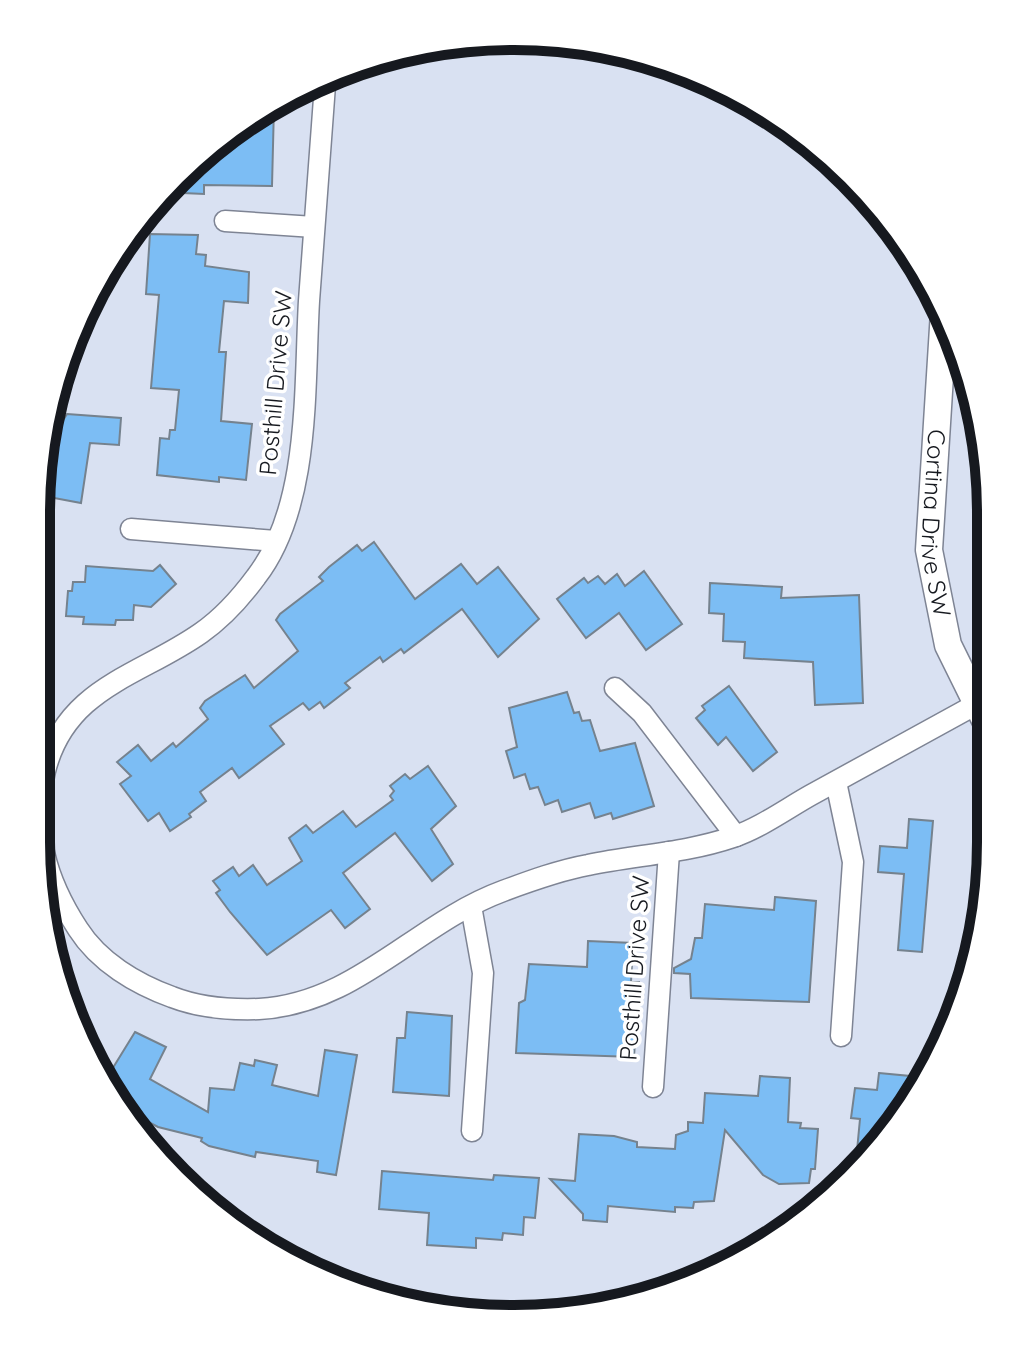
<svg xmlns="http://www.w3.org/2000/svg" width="1027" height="1355" font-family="Quicksand,sans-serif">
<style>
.building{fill:#7cbdf4;stroke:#75828e;stroke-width:2}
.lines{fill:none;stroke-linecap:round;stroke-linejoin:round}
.minor-casing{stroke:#7e8494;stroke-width:23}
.tertiary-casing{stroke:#7e8494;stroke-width:29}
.minor{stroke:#fff;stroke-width:20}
.tertiary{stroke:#fff;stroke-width:26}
.labels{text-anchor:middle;stroke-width:7;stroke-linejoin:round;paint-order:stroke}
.street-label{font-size:24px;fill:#16191f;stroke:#fff}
.rim{fill:none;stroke:#16191f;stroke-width:10}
</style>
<rect width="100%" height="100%" fill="#d9e1f2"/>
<g class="building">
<path d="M274,106L272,186L204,185V194L183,193L184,184L177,183L248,117Z"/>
<path d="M150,234L198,235L196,254L206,255L205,266L249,272L248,303L224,301L219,352H226L221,421L252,424L246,480L219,477V482L157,475L160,438L169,439L170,430H175L179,390L151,388L159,295L146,294Z"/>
<path d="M67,414L121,418L119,445L90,443L81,503L38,495L41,456Z"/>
<path d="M374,542L415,599L461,564L477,584L498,567L539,619L498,657L462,609L404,653L401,649L383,662L380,657L345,683L350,688L324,708L320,702L309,710L303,703L270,726L284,744L239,778L232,768L200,792L206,801L189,814L191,817L170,831L159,813L148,821L120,784L131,776L117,762L138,745L151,761L173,743L176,747L208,719L200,708L205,701L245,675L254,688L298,651L276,620L280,614L323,581L319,577L329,567L357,545L362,551Z"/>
<path d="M160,565L176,584L151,607L134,605L133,620H116L115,625L83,624L84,617L66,616L68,591H72L73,582H85L86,566L153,571Z"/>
<path d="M644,571L682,624L646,650L619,613L586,638L557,599L584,578L588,583L598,576L605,584L617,574L625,586Z"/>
<path d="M710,583L782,587L781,598L859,595L863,703L815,705L813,662L744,658L745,642L723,641L724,614L709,613Z"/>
<path d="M729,686L777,752L753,771L726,737L718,745L696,718L705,710L702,706Z"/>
<path d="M567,692L574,713L579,712L582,721L590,720L600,751L635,743L654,806L613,819L611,813L595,818L590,803L562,812L558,800L545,805L538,787L530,789L525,774L514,778L506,751L517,747L509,708Z"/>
<path d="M428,766L456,806L431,829L453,864L432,881L395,833L343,873L370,909L345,928L331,910L267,955L230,912L216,893L220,890L213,881L233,867L239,876L253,865L267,885L302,861L289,838L306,825L313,833L343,811L356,827L393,800L390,796L394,791L390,786L405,774L410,779Z"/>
<path d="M909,819L933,821L922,952L898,950L904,874L878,872L880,846L907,848Z"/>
<path d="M775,897L816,901L809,1002L691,998L690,974L674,973V968L691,959L695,938H702L705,904L774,910Z"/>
<path d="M588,941L633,943L631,982H639L634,1057L516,1053L519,1003L525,1000L529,964L587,967Z"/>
<path d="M407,1012L452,1016L449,1096L393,1092L397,1038H405Z"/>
<path d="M135,1032L166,1047L150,1079L208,1112L210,1088L234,1090L240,1063L254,1066L255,1060L277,1065L272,1085L318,1096L325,1050L357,1055L336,1175L317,1172L318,1161L256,1152L255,1157L209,1146L201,1141L202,1138L158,1127L120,1107L103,1084Z"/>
<path d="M879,1073L910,1076L909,1092H918L911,1106L856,1161L860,1119L851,1118L855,1088L877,1090Z"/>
<path d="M760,1076L790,1078L788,1122L801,1123L800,1128L818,1129L815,1169H811L809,1183L779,1184L763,1175L725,1130L714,1201L694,1202L693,1208L675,1207V1212L608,1206L607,1222L583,1220V1214L550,1179L575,1181L579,1134L614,1136L637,1142V1147L675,1149L676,1135L688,1131V1122L703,1123L705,1093L758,1096Z"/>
<path d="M382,1171L493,1180L494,1175L539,1178L535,1218L524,1217L523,1235L503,1233L502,1240L476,1238V1248L427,1245L429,1213L379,1209Z"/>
</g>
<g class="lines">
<defs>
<g id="minor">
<path d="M325,85C319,157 314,229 309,301C304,387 311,506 256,577C242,596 221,619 201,633C140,676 66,687 45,771C31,830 46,880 78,929C99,962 136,984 172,997C200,1008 229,1010 259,1009C356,1004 416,923 503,891C530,881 560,870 588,865C636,855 686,853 733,837C760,828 786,809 811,795C866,765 920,735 975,705"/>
<path d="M225,221L314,227"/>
<path d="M131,529L276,541"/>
<path d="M615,688L642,713L736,836"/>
<path d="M836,782L853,862L841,1036"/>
<path d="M471,906L483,973L472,1131"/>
<path d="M653,1087L669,852"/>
</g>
<g id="tertiary">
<path id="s1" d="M944,312L929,550L948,645L987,724"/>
</g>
</defs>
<use href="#minor" class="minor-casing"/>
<use href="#tertiary" class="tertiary-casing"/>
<use href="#minor" class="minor"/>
<use href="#tertiary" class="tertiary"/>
</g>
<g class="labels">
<g class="street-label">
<text transform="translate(276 383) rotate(-85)" y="8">Posthill Drive SW</text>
<text dy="8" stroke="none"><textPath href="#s1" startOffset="212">Cortina Drive SW</textPath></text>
<text transform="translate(635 968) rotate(-86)" y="8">Posthill Drive SW</text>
</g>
</g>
<path d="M0 0H1027V1355H0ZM513 50H514A463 463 0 0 1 977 513V842A463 463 0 0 1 514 1305H513A463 463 0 0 1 50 842V513A463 463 0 0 1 513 50Z" fill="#fff" fill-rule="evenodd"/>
<path class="rim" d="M513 50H514A463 463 0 0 1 977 513V842A463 463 0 0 1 514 1305H513A463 463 0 0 1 50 842V513A463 463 0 0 1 513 50Z"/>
</svg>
